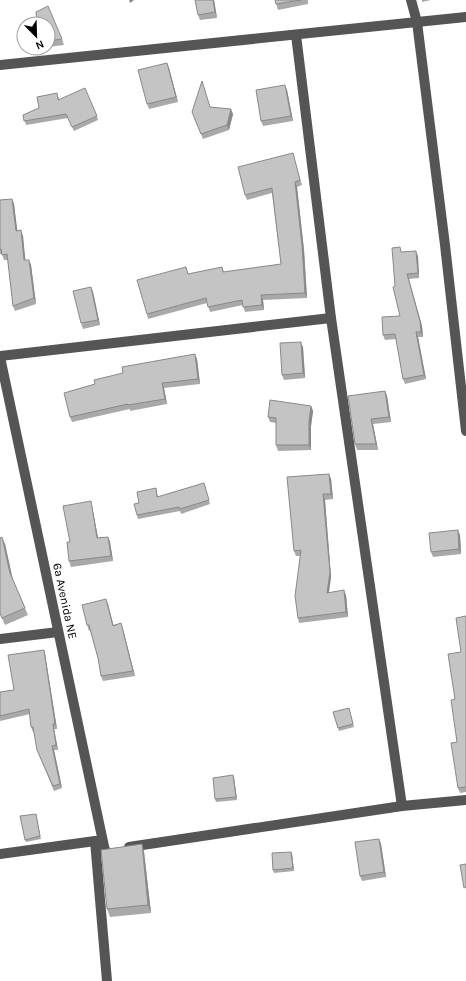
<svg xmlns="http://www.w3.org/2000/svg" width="466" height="981" font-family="Karla,sans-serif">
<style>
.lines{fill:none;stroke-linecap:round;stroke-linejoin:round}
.minor{stroke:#555;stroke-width:10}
.wall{fill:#a9a9a9}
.shaded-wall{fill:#898989}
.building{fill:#c4c4c4;stroke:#898989}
.labels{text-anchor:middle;stroke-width:3;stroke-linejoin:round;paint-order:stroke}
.street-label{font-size:12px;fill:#000;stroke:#fff}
</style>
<rect width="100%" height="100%" fill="#fff"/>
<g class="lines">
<g class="minor">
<path d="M411,0L417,22L445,245L466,431"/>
<path d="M296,35L331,318L402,806"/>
<path d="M0,65L466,17"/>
<path d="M0,356L331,318"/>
<path d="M0,357L105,851"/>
<path d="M0,639L58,632"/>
<path d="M95,841L107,981"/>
<path d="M129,847L402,806L466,800"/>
<path d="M0,854L95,841L106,851"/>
</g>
</g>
<g class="wall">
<path d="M214,0L217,18L200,20L198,15Z"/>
<path d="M275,0H308V4L278,10Z"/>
<path d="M422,0H431L422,2Z"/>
<path d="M48,24L62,39L64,45L48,47Z"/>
<path d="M169,68L178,102L149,109L147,104Z"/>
<path d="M287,90L293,121L263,126L261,121Z"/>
<path d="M59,97V99L97,116L98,120L74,131L68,118L26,125L23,115L39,108Z"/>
<path d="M210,107L233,114L229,130L203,139L194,118Z"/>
<path d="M294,158L302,185L297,187L304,250L307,298L263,300L264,310L245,312L243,305L210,312L207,303L148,319L147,314L188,274L222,267L224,272L281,264L272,193L247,200L245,195Z"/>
<path d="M12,199L14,204L17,231L23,236L25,260H29L31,265L36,304L15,311L13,306L8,260H4L2,254H0V200Z"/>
<path d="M402,252L418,256L419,278L409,279L422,326L423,337H418L426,379L405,384L403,379L396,339L385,340L383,335L400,316L395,286Z"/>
<path d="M91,287L93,292L100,325L83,329L81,323Z"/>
<path d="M303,347L305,378L284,380L282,375Z"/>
<path d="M197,359L200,384L164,388L167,404L130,411V409L72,422L70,417Z"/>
<path d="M385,391L387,396L391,422L373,424L378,450H357L355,444Z"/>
<path d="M311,406L313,411L311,426V450L278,451L276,445V423L270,422L268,417Z"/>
<path d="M329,474L331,479L333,499L325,500L331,577L329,592L346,595L348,617L299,623L298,618L301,556H296L294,551Z"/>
<path d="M204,483L210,504L181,514L180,511L138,519L137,515L139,503L156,488L158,497Z"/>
<path d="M92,506L98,538L108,537L110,542L113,561L71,567L69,561L70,542Z"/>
<path d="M460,535L461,554L433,557L431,552Z"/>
<path d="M0,538L5,544L12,578L28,615L5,625L0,614Z"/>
<path d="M108,604L113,625L121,623L135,676L103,681L101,676L98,658L90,630L89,631L87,625Z"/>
<path d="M466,616V792L460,793L458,788L457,742L455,699Z"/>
<path d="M44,650L45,654L57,729H54L58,750H54L62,788L54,791L39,755L34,732H33L31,727L30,714L0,721V692L14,690Z"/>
<path d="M349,708L354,727L339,731L333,712Z"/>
<path d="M234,778L237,800L216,802L215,799Z"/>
<path d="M36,814L41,839L26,842L25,840Z"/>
<path d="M379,839L381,844L386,877L362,881L360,876Z"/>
<path d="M142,844L144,852L151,913L110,917L107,909Z"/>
<path d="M291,852L292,854L294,871L274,873L273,870Z"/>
</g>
<g class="shaded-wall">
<path d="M129,0H134L130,3Z"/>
<path d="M213,0H214L217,18L215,12Z"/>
<path d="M167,63L169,68L178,102L176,97Z"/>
<path d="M285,85L287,90L293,121L291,116Z"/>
<path d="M231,109L233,114L229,130L227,125Z"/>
<path d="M295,182L297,187L304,250L307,298L305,293Z"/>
<path d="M12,199L14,204L18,236L16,231Z"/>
<path d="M21,230L23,236L26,266L24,260Z"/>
<path d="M416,251L418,256L419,278L418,273Z"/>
<path d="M29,260L31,265L36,304L34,298Z"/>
<path d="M407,274L422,326L423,337L421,332Z"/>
<path d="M91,287L93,292L100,325L98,320Z"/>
<path d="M261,295L263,300L264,310L262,305Z"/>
<path d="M416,332L418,337L426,379L424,375Z"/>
<path d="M301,342L303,347L305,378L303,373Z"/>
<path d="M195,354L197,359L200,384L198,379Z"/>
<path d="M162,383L164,388L167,404L165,399Z"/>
<path d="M385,391L387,396L391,422L389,417Z"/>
<path d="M311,406L313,411L311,426V450L309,445V421Z"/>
<path d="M371,419L373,424L378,450L376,444Z"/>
<path d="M329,474L331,479L333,499L331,494Z"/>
<path d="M323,494L325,500L331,577L328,598L327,593Z"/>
<path d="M91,501L92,506L99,543L97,538Z"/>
<path d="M458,530L460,535L461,554L459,549Z"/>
<path d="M2,537L5,544L13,580L10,573Z"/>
<path d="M108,537L110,542L113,561L111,556Z"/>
<path d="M344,590L346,595L348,617L346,612Z"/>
<path d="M106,599L108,604L115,631L113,626Z"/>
<path d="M121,623L123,629L135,676L133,671Z"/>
<path d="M44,650L45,654L57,729L55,724Z"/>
<path d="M53,724L54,729L58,750L56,745Z"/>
<path d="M52,746L54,750L62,788L60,784Z"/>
<path d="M233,775L234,778L237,800L236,797Z"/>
<path d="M379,839L381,844L386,877L384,872Z"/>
<path d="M142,844L144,852L151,913L148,905Z"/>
<path d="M291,852L292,854L294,871L293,868Z"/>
</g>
<g class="building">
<path d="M195,0H213L215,12L198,15Z"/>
<path d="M275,0H301L276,4Z"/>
<path d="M48,6L62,39L48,41V24H37L36,12Z"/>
<path d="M167,63L176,97L147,104L138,70Z"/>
<path d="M202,81L210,107L231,109L227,125L201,134L192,112Z"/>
<path d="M285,85L291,116L261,121L256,90Z"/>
<path d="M85,88L97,116L72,127L66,114L24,121L23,115L39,108L37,97L57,93L58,100Z"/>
<path d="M293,153L300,180L295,182L302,245L305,293L261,295L262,305L243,307L242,300L208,307L206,298L147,314L137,280L186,267L188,274L222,267L223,272L281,264L272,188L245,195L238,167Z"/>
<path d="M12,199L16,231L21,230L24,260H29L34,298L13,306L7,254L2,255L1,249H0V200Z"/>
<path d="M400,247L401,252L416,251L418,273L407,274L420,321L421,332H416L424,375L403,379L395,334L383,335L382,317L400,316L393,287L395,286L392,248Z"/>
<path d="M91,287L98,320L81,323L73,291Z"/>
<path d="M301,342L303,373L282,375L280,343Z"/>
<path d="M195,354L198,379L162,383L165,399L128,405V404L70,417L64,393L95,384L94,380L123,373L122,367Z"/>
<path d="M385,391L389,417L371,419L376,444H355L348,396Z"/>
<path d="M270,400L311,406L309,421V445H276V418L268,417Z"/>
<path d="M329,474L331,494H323L330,572L327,593L344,590L346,612L298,618L295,596L301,550L294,551L287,477Z"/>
<path d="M204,483L209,500L180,509L179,507L137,515L134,504L139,503L137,492L156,488L157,497Z"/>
<path d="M91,501L97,538L108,537L111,556L69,561L67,542H70L63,506Z"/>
<path d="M458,530L459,549L431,552L429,533Z"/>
<path d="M2,537L10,573L25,608L2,618L0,613V538Z"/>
<path d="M106,599L113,626L121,623L133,671L101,676L98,658L89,625H87L82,605Z"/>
<path d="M466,616V787L458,788L451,743L457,742L451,700L455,699L448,654L461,652L456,618Z"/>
<path d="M44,650L55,724H53L56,745L52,746L60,784L53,786L37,750L33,727H31L29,709L0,716V692L14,690L8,655Z"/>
<path d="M349,708L353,724L338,728L333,712Z"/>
<path d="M233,775L236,797L215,799L213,778Z"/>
<path d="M36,814L40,836L25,840L20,816Z"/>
<path d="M379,839L384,872L360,876L355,842Z"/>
<path d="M142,844L148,905L107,909L101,850Z"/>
<path d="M291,852L293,868L273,870L272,853Z"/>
<path d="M466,864V887L464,888L460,865Z"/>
</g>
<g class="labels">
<g class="street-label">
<text transform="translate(65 601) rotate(78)" y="4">6a Avenida NE</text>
</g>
</g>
<g transform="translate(36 36) rotate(157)"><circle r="19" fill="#ffffff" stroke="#999999"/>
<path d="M0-3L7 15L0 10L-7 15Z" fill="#000000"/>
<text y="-6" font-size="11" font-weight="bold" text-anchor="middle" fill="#000000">N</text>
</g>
</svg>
